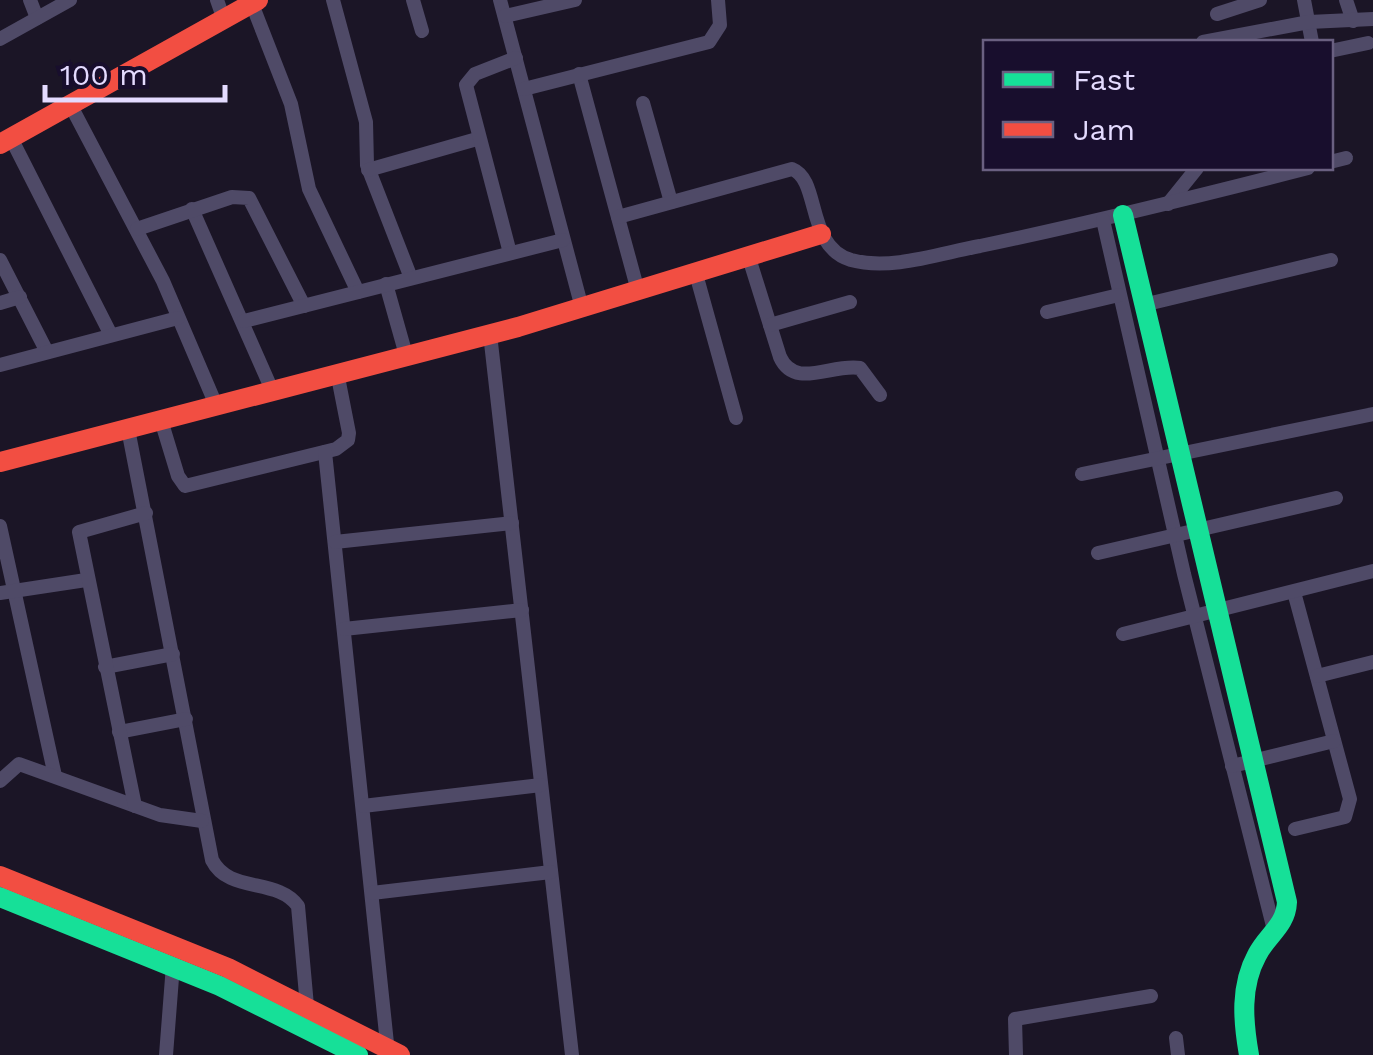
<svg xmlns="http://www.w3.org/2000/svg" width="1373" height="1055" font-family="'Work Sans',sans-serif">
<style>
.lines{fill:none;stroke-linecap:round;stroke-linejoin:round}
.street{stroke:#4f4a67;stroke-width:14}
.fast{stroke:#16e098;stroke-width:20}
.jam{stroke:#f24e42;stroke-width:20}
</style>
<rect width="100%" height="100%" fill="#1b1526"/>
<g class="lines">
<g class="street">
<path d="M30,0L37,18"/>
<path d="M217,0L224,20"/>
<path d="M333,0L366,122L367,165L411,278"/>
<path d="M413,0L422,31"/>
<path d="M500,0L582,308"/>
<path d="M1304,0L1312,42"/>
<path d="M1346,0L1353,21"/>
<path d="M252,4L291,104L309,189L358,292"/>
<path d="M1217,14L1260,0"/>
<path d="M505,16L575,0"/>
<path d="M0,39L70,0"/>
<path d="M1203,42L1309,22L1373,19"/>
<path d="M1330,51L1368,43"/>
<path d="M579,74L638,291"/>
<path d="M524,89L709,42L720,25L718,0"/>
<path d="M643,103L671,202"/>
<path d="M71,106L163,281L216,405"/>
<path d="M11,138L111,335"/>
<path d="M1330,162L1346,158"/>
<path d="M368,170L477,139"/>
<path d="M1168,204L1197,168"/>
<path d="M192,209L272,390"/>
<path d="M618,217L792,169C821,180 805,246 851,260C891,271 941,253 980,246C1090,223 1199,196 1308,168"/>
<path d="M1103,220L1184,574L1275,934"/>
<path d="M137,229L232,197L249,198L304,306"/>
<path d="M510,253L466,85L475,74L516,58"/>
<path d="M749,258L780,357C795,390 832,363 860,368L880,395"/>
<path d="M0,260L47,352"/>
<path d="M696,274L736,418"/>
<path d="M386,284L406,355"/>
<path d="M0,303L20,297"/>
<path d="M1143,305L1331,260"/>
<path d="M1047,312L1119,295"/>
<path d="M244,321L563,240"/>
<path d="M770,325L850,302"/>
<path d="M490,334L572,1055"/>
<path d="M0,365L178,318"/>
<path d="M161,420L178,476L185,486L336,449L348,440L349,433L337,372"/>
<path d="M128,429L212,860C229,894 277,877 298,906L307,1006"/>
<path d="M325,452L388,1053"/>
<path d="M1082,474L1373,414"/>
<path d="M0,526L55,776"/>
<path d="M335,542L512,523"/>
<path d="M1098,553L1336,498"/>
<path d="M1294,592L1350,799L1345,817L1295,829"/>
<path d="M0,593L86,580"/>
<path d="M344,629L522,610"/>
<path d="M1123,634L1373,571"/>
<path d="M105,667L173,654"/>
<path d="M1317,676L1373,662"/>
<path d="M119,732L186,719"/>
<path d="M1232,766L1334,741"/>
<path d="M0,781L19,764L160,815L202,821"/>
<path d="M135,806L79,532L146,513"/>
<path d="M363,806L541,785"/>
<path d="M372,893L551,872"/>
<path d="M1176,1038L1178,1055"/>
<path d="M166,1055L173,965"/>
<path d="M1016,1055L1015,1019L1151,996"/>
</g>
<g class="fast">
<path d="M1123,215L1287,902C1286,926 1267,935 1257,955C1240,986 1243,1021 1249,1055"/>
<path d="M0,897L220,986L358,1055"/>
</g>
<g class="jam">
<path d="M0,144L258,0"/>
<path d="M0,462L518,327L821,234"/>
<path d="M0,876L228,968L400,1055"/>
</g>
</g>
<rect x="983" y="40" width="350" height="130" fill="#180e2d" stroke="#6a6081" stroke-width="2.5"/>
<rect x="1003" y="72" width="50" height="15" fill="#16e098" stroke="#6a6081" stroke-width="2.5"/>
<text x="1073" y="90" font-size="30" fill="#e4dbff">Fast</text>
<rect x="1003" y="122" width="50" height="15" fill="#f24e42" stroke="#6a6081" stroke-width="2.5"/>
<text x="1073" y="140" font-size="30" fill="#e4dbff">Jam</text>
<path d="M45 85v15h180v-15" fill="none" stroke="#e4dbff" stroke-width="5"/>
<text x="60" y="85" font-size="30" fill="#e4dbff" stroke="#180e2d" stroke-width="8" paint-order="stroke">100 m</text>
</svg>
